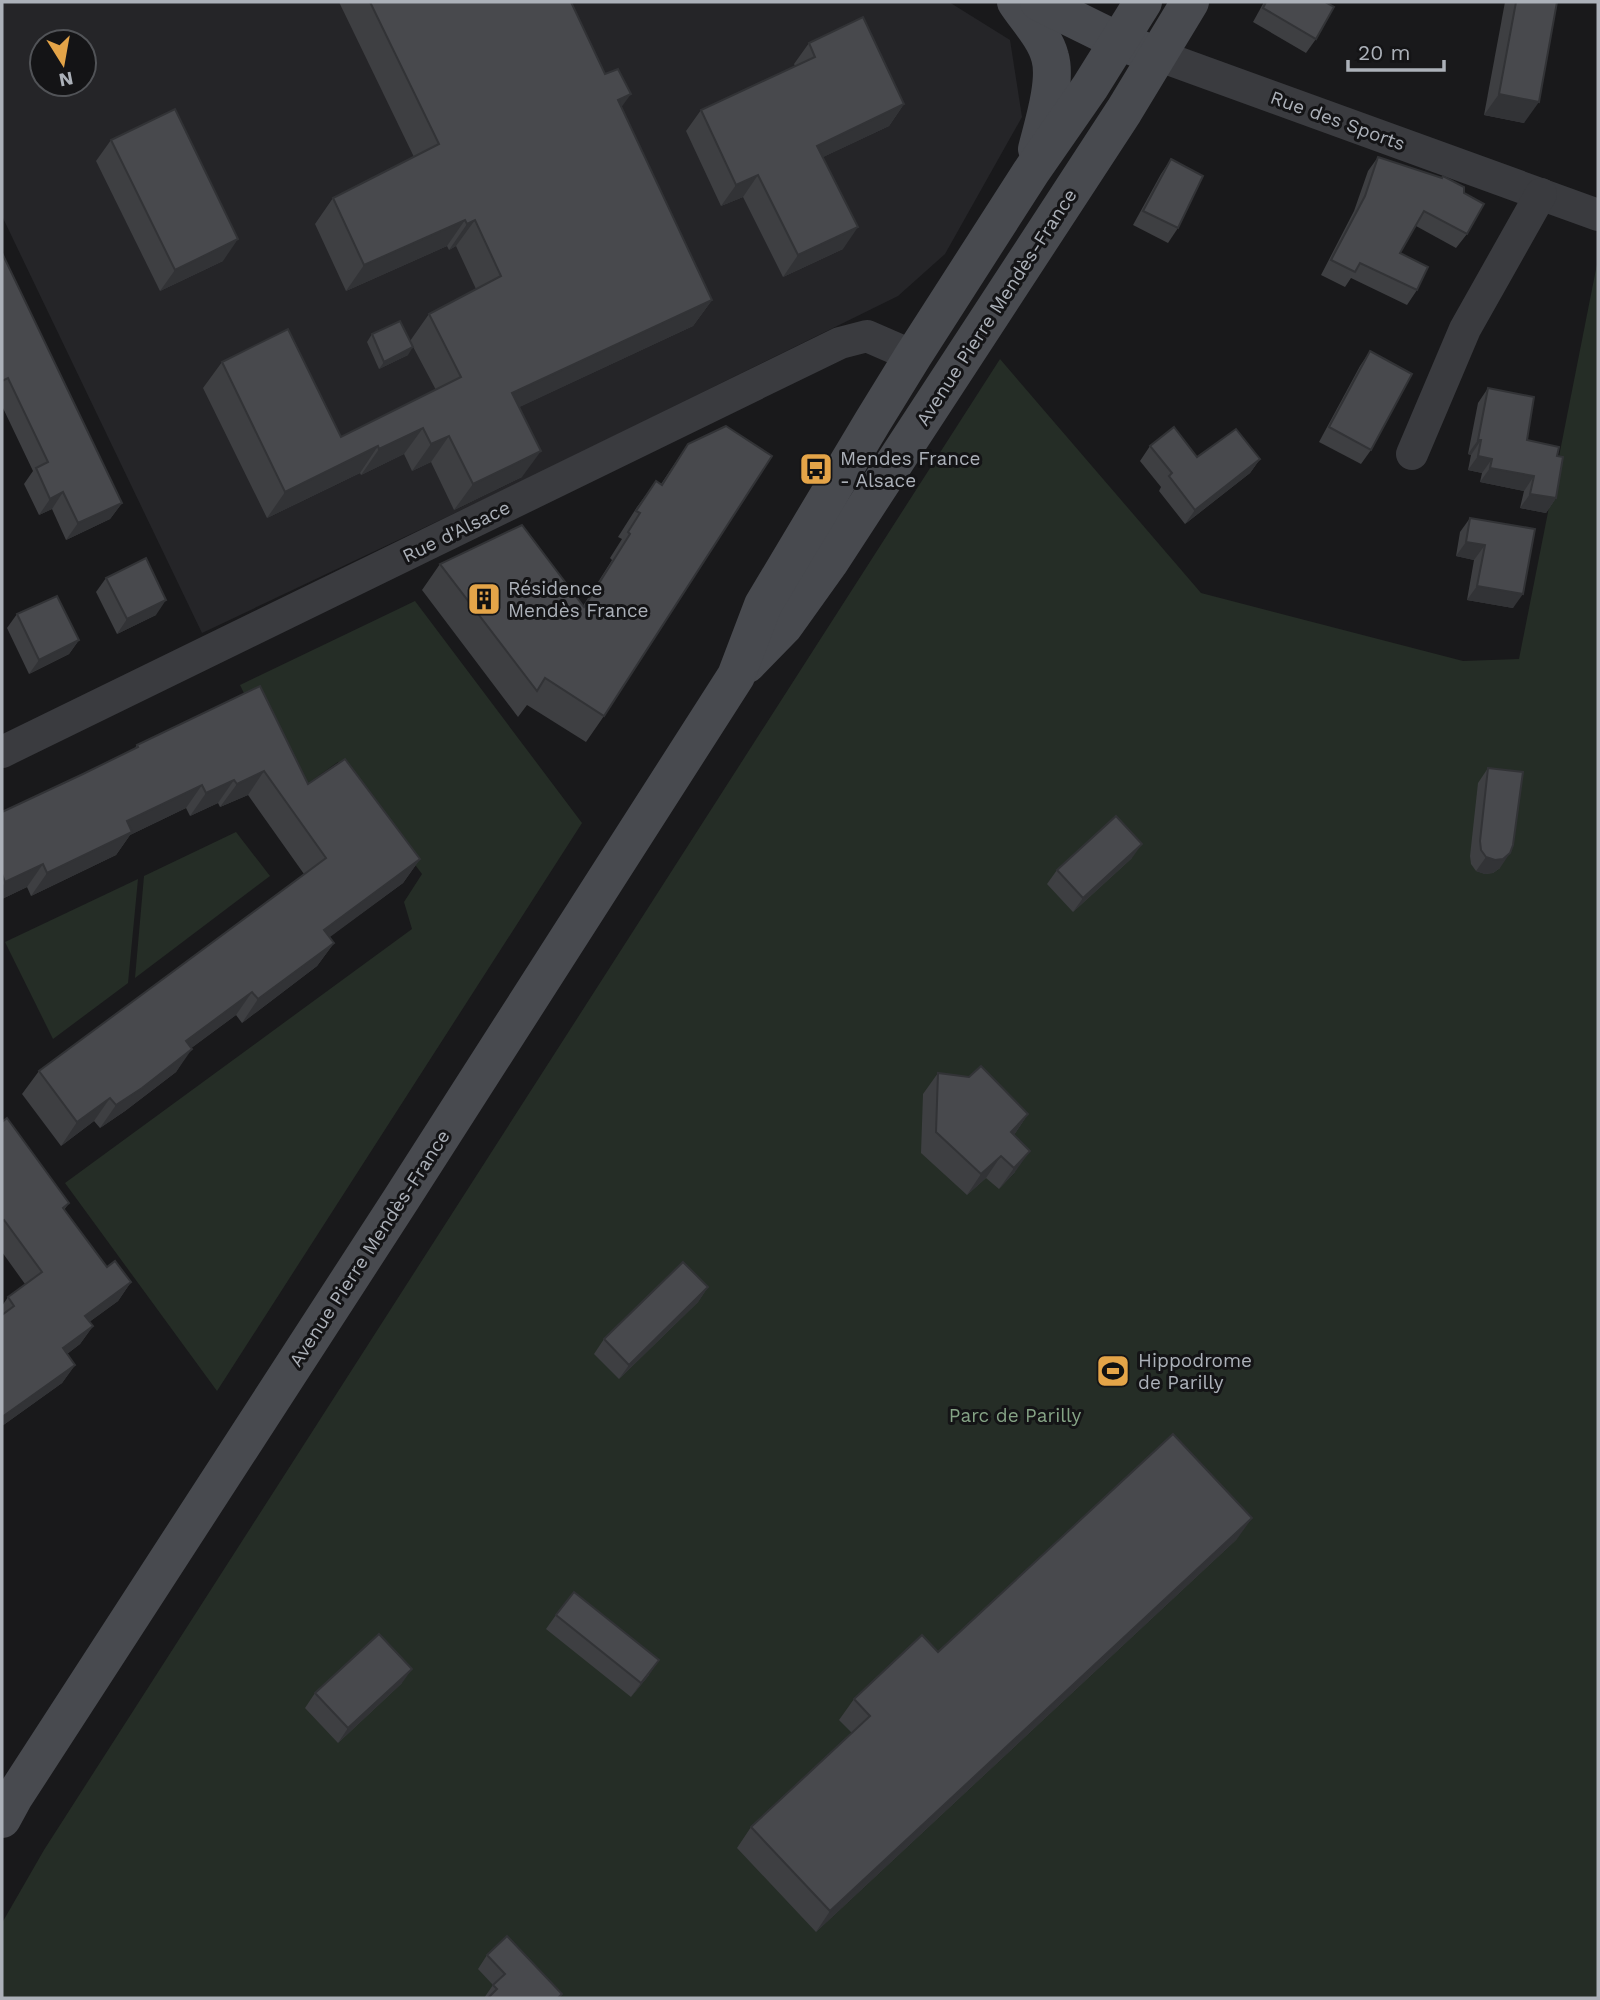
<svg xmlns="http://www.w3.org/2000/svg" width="1600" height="2000" font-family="'Work Sans',sans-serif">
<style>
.built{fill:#252528;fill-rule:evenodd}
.green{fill:#252d26}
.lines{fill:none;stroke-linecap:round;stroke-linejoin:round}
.street{stroke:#3a3b3f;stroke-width:32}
.secondary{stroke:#484a4f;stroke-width:38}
.wall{fill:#3e3f42}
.shaded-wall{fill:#323336}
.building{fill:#48494d;stroke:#323336;stroke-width:2}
.labels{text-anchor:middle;stroke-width:6;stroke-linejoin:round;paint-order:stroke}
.street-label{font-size:19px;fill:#acb1b9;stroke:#141416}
.poi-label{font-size:19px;fill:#acb1b9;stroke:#141416;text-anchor:start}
.park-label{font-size:19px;fill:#85a385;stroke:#141416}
</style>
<rect width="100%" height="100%" fill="#19191b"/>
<path class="built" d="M2,2H949L1010,40L1022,117L945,254L898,296L529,478L202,633L2,216ZM42,42H84V84H42Z"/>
<g class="green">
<path d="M1598,259V1998H2V1923L44,1850L1000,359L1201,593L1463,661L1519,659Z"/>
<path d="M415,601L582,823L217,1391L65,1183L412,929L404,902L422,874L338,762L293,794L240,685Z"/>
<path d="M236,832L270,876L135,978L144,876Z"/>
<path d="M138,879L128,983L53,1039L5,942Z"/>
</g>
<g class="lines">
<g class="street">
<path d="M1157,55L1598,215"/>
<path d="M1412,454L1465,329L1541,194"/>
<path d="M2,752L840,343L867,336L913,356"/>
</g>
<g class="secondary">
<path d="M1016,2C1027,19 1045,37 1050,57C1057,81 1043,125 1037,149"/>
<path d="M1039,2L1118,41L1142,50"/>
<path d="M747,664L784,626L829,563L1124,111L1190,2"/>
<path d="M2,1819L14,1797L400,1201L736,676L763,605L873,421L913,356L1031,172L1090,87L1143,2"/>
</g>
</g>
<g class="wall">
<path d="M339,2H571L712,300L693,326L519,407L522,477L454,510L431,462L412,471L404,454L361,475L360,473L267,518L203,388L222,362L341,437L436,390L410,341L429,314L476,289L456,246L449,250L447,246L346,291L315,224L333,198L414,157Z"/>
<path d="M1264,2H1325L1316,39L1306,53L1253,22Z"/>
<path d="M1505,2H1557L1524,123L1484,115Z"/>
<path d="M809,43L904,104L889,126L823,157L843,249L783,277L743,197L721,206L686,131L701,110L795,66L794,64Z"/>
<path d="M111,140L223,261L160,291L96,161Z"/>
<path d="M1378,157L1467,234L1456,248L1416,226L1400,253L1417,290L1407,305L1351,278L1345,287L1321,275L1354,211L1368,171Z"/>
<path d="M1171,159L1178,228L1168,243L1133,225L1161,174Z"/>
<path d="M2,253L122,503L110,519L66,540L52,509L39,515L24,484L33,471L2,406Z"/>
<path d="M372,334L408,355L379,369L367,342Z"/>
<path d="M1370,351L1371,450L1361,464L1319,442L1360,366Z"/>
<path d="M1488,388L1527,440L1557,456L1556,498L1546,513L1520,508L1524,491L1480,482L1482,473L1468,470L1471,455L1468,454L1478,403Z"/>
<path d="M688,444L604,716L586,742L527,705L518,717L422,590L440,564L583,606L612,560L610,558L622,539L618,537L637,507L656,481L661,484Z"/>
<path d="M1150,446L1197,457L1260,459L1250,473L1185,524L1159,491L1161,487L1140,461Z"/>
<path d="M1470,518L1535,529L1513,608L1467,600L1474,560L1456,556L1460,532Z"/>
<path d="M106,578L156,615L117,634L96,592Z"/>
<path d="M17,614L79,640L69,654L29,674L7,628Z"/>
<path d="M260,686L308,784L420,859L403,883L329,937L334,943L317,966L242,1023L236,1015L191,1048L176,1072L125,1111L100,1128L94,1121L61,1146L22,1094L39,1071L304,874L248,795L220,807L218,803L190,816L186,808L130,835L116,855L31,896L27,887L2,899V812L83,774L134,749L137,745Z"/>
<path d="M1488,768L1500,868L1493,873L1485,874L1476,871L1471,864L1470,856L1478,783Z"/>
<path d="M1132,858L1073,912L1047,884L1057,870Z"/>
<path d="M938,1073L1028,1114L1014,1135L1015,1172L999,1189L986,1178L967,1195L921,1153L923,1094Z"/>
<path d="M2,1122L69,1203L64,1210L107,1267L131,1282L118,1301L89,1322L93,1326L80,1344L67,1354L75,1365L62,1383L2,1426V1306L8,1297L25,1284L2,1252Z"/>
<path d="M708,1287L698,1302L619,1379L594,1354L604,1339Z"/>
<path d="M1237,1539L816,1932L737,1848L751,1827L852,1733L839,1720L854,1699L938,1652Z"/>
<path d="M556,1615L649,1675L631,1697L546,1629Z"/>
<path d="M402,1683L338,1743L305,1708L315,1693Z"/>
<path d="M487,1955L562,1994L559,1998H484L493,1985L478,1969Z"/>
</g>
<g class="shaded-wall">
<path d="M631,94L612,120L618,100Z"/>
<path d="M1499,94L1539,102L1524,123L1484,115Z"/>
<path d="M904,104L889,126L802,167L817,146Z"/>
<path d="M758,175L743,197L721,206L736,185Z"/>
<path d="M465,220L447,246L346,291L364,265Z"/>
<path d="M475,220L456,246L449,250L467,224Z"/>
<path d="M858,227L843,249L783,277L798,255Z"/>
<path d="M238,239L223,261L160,291L175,270Z"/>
<path d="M712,300L693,326L494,419L512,393Z"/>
<path d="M413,347L408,355L379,369L384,362Z"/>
<path d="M423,428L404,454L361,475L379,449Z"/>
<path d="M449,436L431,462L412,471L431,444Z"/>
<path d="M1478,440H1481L1471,455L1468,454Z"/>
<path d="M378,446L360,473L267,518L285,492Z"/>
<path d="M541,451L522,477L454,510L473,484Z"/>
<path d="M1478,456L1492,459L1482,473L1468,470Z"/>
<path d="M1260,459L1250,473L1185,524L1195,510Z"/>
<path d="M1490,468L1534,476L1524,491L1480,482Z"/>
<path d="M63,492L52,509L39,515L50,499Z"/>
<path d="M1530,494L1556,498L1546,513L1520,508Z"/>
<path d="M122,503L110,519L66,540L78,523Z"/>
<path d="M1466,542L1485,545L1474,560L1456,556Z"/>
<path d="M1477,586L1523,594L1513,608L1467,600Z"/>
<path d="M166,600L156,615L117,634L127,619Z"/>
<path d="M79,640L69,654L29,674L39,660Z"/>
<path d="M264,771L248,795L220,807L237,784Z"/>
<path d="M234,780L218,803L190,816L206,793Z"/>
<path d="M202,785L186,808L130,835L116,855L31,896L47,873L127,821Z"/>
<path d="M1142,844L1132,858L1073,912L1083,898Z"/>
<path d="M1510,853L1500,868L1493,873L1485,874L1476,871L1486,857Z"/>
<path d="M420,859L403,883L307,954L324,930Z"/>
<path d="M43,864L27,887L2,899V887L5,882Z"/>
<path d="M334,943L317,966L242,1023L258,999Z"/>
<path d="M252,992L236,1015L170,1064L186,1041Z"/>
<path d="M192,1049L176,1072L125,1111L100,1128L116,1105Z"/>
<path d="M110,1098L94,1121L61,1146L77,1122Z"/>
<path d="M1028,1114L1014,1135L1011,1132Z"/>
<path d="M1030,1151L1015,1172L999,1189L1014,1168Z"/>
<path d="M1001,1156L986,1178L967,1195L981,1174Z"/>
<path d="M131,1282L118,1301L73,1334L85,1316Z"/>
<path d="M708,1287L698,1302L619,1379L629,1365Z"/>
<path d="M93,1326L80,1344L50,1367L63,1348Z"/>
<path d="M75,1365L62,1383L2,1426V1417Z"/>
<path d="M1252,1518L1237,1539L816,1932L830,1911Z"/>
<path d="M659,1660L649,1675L631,1697L641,1683Z"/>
<path d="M412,1669L402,1683L338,1743L348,1728Z"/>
</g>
<g class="building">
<path d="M370,2H571L605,74L618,69L631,94L618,100L712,300L512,393L541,451L473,484L449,436L431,444L423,428L379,449L378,446L285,492L222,362L288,329L341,437L461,377L429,314L501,276L475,220L467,224L465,220L364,265L333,198L439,144Z"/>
<path d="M1266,2H1325L1334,7L1316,39L1263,8Z"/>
<path d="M1516,2H1557L1539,102L1499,94Z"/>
<path d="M863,17L904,104L817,146L858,227L798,255L758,175L736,185L701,110L815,57L809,43Z"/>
<path d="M175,109L238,239L175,270L111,140Z"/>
<path d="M1378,157L1442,178L1443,176L1464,187V193L1484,204L1467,234L1424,211L1400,253L1428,267L1417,290L1360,263L1355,272L1331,260L1365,196Z"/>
<path d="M1171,159L1203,176L1178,228L1143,211Z"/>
<path d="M2,253L122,503L78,523L63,492L50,499L36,468L48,462L8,378L2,381Z"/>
<path d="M400,321L413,347L384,362L372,334Z"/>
<path d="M1370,351L1412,374L1371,450L1329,427Z"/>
<path d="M1488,388L1534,397L1527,440L1559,447L1557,456L1563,457L1556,498L1530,494L1534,476L1490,468L1492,459L1478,456L1481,440H1478Z"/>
<path d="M726,426L772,456L604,716L545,678L537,691L440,564L522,525L584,607L630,534L628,532L640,513L636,511L656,481L662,485L688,444Z"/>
<path d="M1174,427L1197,457L1236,429L1260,459L1195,510L1169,476L1172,473L1150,446Z"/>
<path d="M1470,518L1535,529L1523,594L1477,586L1485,545L1466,542Z"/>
<path d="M146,558L166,600L127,619L106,578Z"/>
<path d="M57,596L79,640L39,660L17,614Z"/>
<path d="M260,686L308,784L345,759L420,859L324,930L334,943L258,999L252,992L186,1041L192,1049L142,1088L116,1105L110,1098L77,1122L39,1071L326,858L264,771L237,784L234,780L206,793L202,785L127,821L132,832L47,873L43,864L5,882L2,874V812L83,774L138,747L137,745Z"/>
<path d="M1488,768L1523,772L1513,845L1510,853L1503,859L1495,860L1486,857L1481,850L1480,841Z"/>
<path d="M1116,816L1142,844L1083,898L1057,870Z"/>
<path d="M981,1066L1028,1114L1011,1132L1030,1151L1014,1168L1001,1156L981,1174L936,1132L938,1073L969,1077Z"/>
<path d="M7,1118L69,1203L63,1208L107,1267L115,1261L131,1282L85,1316L93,1326L63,1348L75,1365L2,1417V1315L14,1306L8,1297L42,1272L4,1220L2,1221V1122Z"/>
<path d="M683,1262L708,1287L629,1365L604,1339Z"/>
<path d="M1173,1434L1252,1518L830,1911L751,1827L870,1716L854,1699L922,1635L938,1652Z"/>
<path d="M574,1592L659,1660L641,1683L556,1615Z"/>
<path d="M379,1634L412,1669L348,1728L315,1693Z"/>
<path d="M507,1936L562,1994L558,1998H488L497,1989L493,1985L505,1974L487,1955Z"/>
</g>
<defs>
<symbol id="bus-square" viewBox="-11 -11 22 22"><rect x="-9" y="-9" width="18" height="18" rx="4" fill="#e4a448" stroke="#141416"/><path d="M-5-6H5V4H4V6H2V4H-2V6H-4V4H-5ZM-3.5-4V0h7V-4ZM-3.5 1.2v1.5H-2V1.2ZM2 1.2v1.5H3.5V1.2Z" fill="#111"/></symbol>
<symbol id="building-square" viewBox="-11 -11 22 22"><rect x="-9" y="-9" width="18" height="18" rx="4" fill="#e4a448" stroke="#141416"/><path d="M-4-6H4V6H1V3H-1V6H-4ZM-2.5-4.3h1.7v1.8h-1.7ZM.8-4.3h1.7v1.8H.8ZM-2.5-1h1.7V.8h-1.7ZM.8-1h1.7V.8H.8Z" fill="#111"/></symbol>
<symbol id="stadium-square" viewBox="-11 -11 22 22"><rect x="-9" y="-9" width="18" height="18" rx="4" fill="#e4a448" stroke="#141416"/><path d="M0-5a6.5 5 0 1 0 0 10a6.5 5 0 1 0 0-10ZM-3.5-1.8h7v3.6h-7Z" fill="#111"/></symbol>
</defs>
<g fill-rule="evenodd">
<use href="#bus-square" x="797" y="450" width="38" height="38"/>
<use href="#building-square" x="465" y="580" width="38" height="38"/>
<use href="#stadium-square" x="1094" y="1352" width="38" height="38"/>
</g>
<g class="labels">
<g class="street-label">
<text transform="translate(1338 120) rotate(20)" y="7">Rue des Sports</text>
<text transform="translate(996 307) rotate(-57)" y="7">Avenue Pierre Mendès-France</text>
<text transform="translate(456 531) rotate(-26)" y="7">Rue d'Alsace</text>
<text transform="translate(369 1248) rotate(-57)" y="7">Avenue Pierre Mendès-France</text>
</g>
<g class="poi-label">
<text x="840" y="465">Mendes France<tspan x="840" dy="22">- Alsace</tspan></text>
<text x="508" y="595">Résidence<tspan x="508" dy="22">Mendès France</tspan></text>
<text x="1138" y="1367">Hippodrome<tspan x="1138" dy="22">de Parilly</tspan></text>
</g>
<g class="park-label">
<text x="1015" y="1422">Parc de Parilly</text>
</g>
</g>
<rect width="1600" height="2000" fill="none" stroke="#acb1b9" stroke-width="7"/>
<g transform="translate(63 63) rotate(169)"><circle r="33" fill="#141416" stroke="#515357" stroke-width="2"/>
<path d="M0-5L12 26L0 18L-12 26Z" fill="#e4a448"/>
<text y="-10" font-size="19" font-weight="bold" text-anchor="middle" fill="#acb1b9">N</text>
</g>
<path d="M1348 60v10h96v-10" fill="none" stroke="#acb1b9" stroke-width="3.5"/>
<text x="1358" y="60" font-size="21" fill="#acb1b9" stroke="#141416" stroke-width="5" paint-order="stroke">20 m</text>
</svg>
